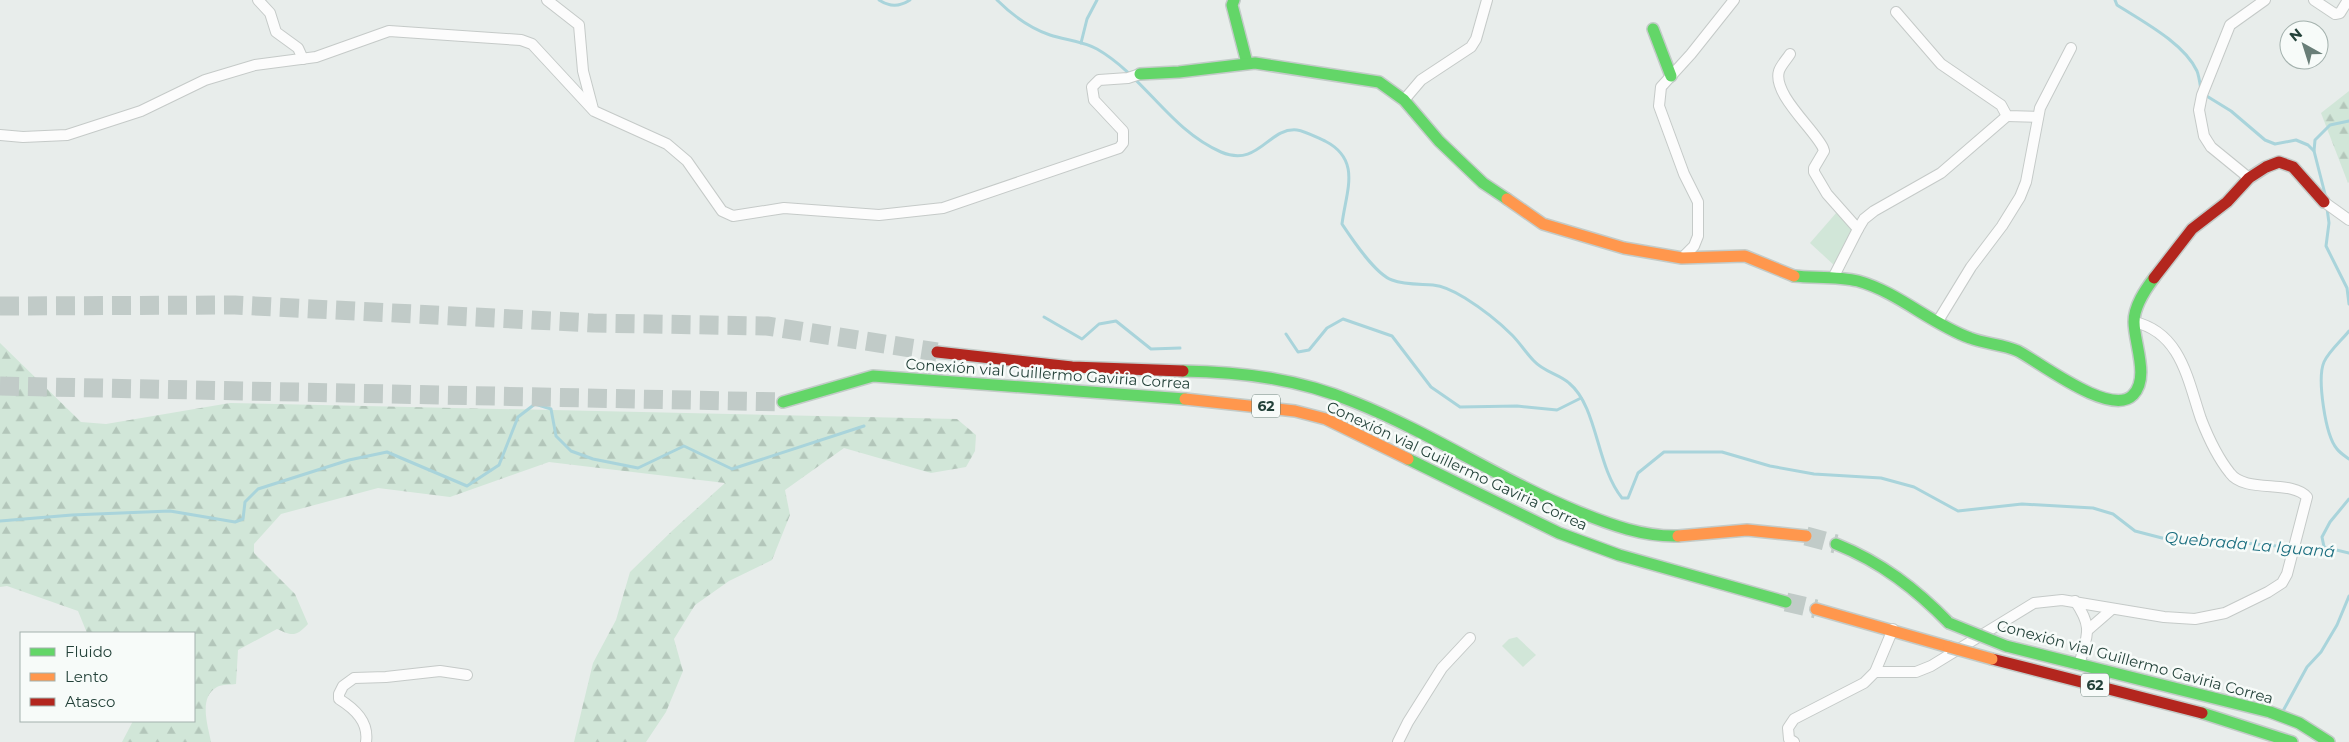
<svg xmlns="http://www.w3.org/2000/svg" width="2349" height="742" font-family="Montserrat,sans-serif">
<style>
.forest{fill:url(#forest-firs)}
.pitch{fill:#d1e6d8}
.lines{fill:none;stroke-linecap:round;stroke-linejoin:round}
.stream{stroke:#a9d4db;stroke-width:3}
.highway-tunnel{stroke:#c1cbc8;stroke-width:19;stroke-dasharray:19 9;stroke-linecap:butt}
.street-casing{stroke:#c5cac8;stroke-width:12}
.fast-casing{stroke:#c3cbc8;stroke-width:14}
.slow-casing{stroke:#c3cbc8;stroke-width:14}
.jam-casing{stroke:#c3cbc8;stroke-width:14}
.street{stroke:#fcfcfc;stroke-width:10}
.fast{stroke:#63d668;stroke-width:11}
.slow{stroke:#ff974d;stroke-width:11}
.jam{stroke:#b3261e;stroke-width:11}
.fast-bridge-casing{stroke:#c3ccc9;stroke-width:14;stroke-linecap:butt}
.slow-bridge-casing{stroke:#c3ccc9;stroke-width:14;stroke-linecap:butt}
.fast-bridge{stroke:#63d668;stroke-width:11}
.slow-bridge{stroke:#ff974d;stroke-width:11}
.labels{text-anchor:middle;stroke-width:5;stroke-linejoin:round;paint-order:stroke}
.shield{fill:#f7fbf9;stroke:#637a73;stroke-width:1}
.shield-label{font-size:14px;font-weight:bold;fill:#24423a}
.street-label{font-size:15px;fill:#24423a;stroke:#f7fbf9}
.water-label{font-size:16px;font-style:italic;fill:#1c6f80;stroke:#f7fbf9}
</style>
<defs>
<pattern id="forest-firs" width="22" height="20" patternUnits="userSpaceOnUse" patternTransform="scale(1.25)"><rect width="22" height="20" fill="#d1e6d8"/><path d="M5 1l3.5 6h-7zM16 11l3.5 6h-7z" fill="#b3c6ba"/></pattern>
</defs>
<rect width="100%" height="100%" fill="#e8edeb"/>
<g class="forest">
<path d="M2349,91V182L2348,183L2321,113Z"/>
<path d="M0,343L81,422L106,424L230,403L957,419L976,435L975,451L966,467L931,473L844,448L785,490L790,515L772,560L729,581L695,605L674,639L683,671L666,712L646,742H574L593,663L616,620L630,572L673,530L725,483L549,462L450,497L378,488L281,514L254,544V553L295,594L308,624C296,637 292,636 277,629L238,650L236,684C231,685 222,684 217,687C198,697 208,726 211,742H122L133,721H194V633H87L78,611L7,586L0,587Z"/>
</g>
<g class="pitch">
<path d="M1837,212L1854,228L1835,266L1810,243Z"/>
<path d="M1517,637L1536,655L1523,667L1502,646L1509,639Z"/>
</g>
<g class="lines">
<g class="stream">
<path d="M879,0C890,7 899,7 910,0"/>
<path d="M997,0C1012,15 1030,28 1050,35C1065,40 1083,41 1097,49C1144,76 1170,130 1221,152C1259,168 1268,127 1297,130C1305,131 1318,138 1325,141C1362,160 1346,191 1342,224C1352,239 1375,274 1392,280C1405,285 1420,284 1433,285C1443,286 1457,293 1465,298C1481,308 1498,321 1512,335C1520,343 1526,353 1534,361C1544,372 1559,374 1569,383C1598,407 1596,466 1622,498H1628L1638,473L1664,452H1722L1770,466L1814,474L1881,478L1914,487L1958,511L2022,504L2093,508L2113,514L2135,531L2162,538H2188L2300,548L2324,547L2349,553"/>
<path d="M2115,0L2117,5C2142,21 2184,43 2197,71C2199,76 2200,84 2201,90"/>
<path d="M1081,43L1087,19L1097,0"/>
<path d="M2205,95L2231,111L2265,140L2275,144L2296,140L2308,145L2314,151L2325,194"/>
<path d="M2314,151L2315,140L2330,125L2349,121"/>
<path d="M2327,208L2329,223L2326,246L2347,288L2349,304"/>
<path d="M1044,317L1082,339L1099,324L1116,321L1151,349L1180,348"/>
<path d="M2349,331C2342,340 2329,351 2324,362C2317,378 2325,435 2337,449C2340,453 2345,456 2349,459"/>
<path d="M1286,334L1298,352L1309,350L1327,328L1343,319L1392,336L1431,387L1460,407L1517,406L1557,410L1581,398"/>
<path d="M0,521L72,515L170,511L235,522L243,519L245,502L258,489L349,460L387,452L467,486L499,465L518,417L535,404L551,409L556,436L571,451L593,459L638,468L684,446L732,469L864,426"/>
<path d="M2324,547L2322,537L2330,522L2349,499"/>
<path d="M2283,711L2307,667L2321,652L2337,625L2349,596"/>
</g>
<g class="highway-tunnel">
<path d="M0,306L235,305L593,323L767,326L937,352"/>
<path d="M0,386L783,402"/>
<path d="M1806,536L1836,544"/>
<path d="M1786,602L1816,609"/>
</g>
<defs>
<g id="street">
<path d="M258,0L270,13L276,32L298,48L303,59"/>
<path d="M547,0L579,25L583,71L593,109"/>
<path d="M2314,0L2335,14L2340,13L2348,0"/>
<path d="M1896,12L1941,64L2001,105L2007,116L2038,117"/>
<path d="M1790,54C1787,59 1781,65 1779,71C1772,94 1815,130 1823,148L1824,151L1814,168V172L1827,194L1858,229"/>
<path d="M1404,100L1421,80L1471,47L1476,39L1487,0"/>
<path d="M0,135L23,137L67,135L141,111L205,80L255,65L316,57L389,31L521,40L532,44L594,111L667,144L687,161L722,211L733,216L784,208L879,215L943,208L1119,148L1123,143V131L1094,100L1092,87L1099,80L1128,78L1140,74"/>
<path d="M2249,178L2211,147L2204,136L2199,110L2202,95L2230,25L2265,0"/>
<path d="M2324,202L2349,220"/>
<path d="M1682,258L1694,246L1698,236V202L1684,174L1659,106L1661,87L1691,54L1734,0"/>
<path d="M1833,278L1858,229L1864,219L1874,211L1941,173L2007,116"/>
<path d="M1938,321L1971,267L2002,226L2020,197L2026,182L2040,108L2071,48"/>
<path d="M2075,601C2094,629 2087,635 2079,665"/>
<path d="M2089,629L2112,609"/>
<path d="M1875,672H1916L1931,666L2034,603L2062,600L2164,617L2195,619L2225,613L2268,592L2282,583L2287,574L2307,497C2292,479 2245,494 2230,473C2218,458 2208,437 2201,419C2188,381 2181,332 2134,322"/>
<path d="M366,742C369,722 355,709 339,699V694L343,686L354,678L386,677L440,671L467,675"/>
<path d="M1398,742L1408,722L1442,668L1470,638"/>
<path d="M1794,742L1789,739L1788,728L1794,719L1864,683L1875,672L1893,629"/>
</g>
<g id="fast">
<path d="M1234,0L1232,5L1247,63"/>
<path d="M1653,29L1671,76"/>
<path d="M1140,74L1179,72L1255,63L1379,82L1404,100L1439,141L1483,183L1507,199"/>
<path d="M1794,276C1814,278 1838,276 1858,281C1898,292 1931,324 1970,338C1985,344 2003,344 2018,351C2039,362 2111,418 2133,395C2150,378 2134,343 2134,322C2134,306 2145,290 2154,278"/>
<path d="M1183,371C1243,372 1299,379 1354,402C1432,433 1502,481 1579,512C1611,525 1644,537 1678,536"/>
<path d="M783,402L873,376L1185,399"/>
<path d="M1408,459L1559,533L1619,555L1786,602"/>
<path d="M1836,544C1881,562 1916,589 1949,623"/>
<path d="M2006,646L2270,712L2299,723L2329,742"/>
<path d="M2202,713L2292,742"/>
</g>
<g id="slow">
<path d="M1507,199L1543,224L1624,248L1682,258L1745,256L1794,276"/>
<path d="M1185,399L1295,411L1326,419L1408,459"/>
<path d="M1678,536L1747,530L1806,536"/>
<path d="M1816,609L1949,647"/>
</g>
<g id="jam">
<path d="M2154,278L2192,229L2227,202L2249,178L2266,167L2279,162L2293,167L2324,202"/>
<path d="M937,352L1072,367L1183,371"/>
<path d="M1992,659L2202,713"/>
</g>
</defs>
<use href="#street" class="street-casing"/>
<use href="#fast" class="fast-casing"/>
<use href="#slow" class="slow-casing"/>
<use href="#jam" class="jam-casing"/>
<use href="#street" class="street"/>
<use href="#fast" class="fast"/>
<use href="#slow" class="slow"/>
<use href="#jam" class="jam"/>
<defs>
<path id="fast-bridge" d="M1949,623L2006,646"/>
<path id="slow-bridge" d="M1949,647L1992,659"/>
</defs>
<use href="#fast-bridge" class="fast-bridge-casing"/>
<use href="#slow-bridge" class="slow-bridge-casing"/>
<use href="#fast-bridge" class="fast-bridge"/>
<use href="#slow-bridge" class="slow-bridge"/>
</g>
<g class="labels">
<g class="shield">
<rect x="1252" y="394.5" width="28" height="23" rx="4"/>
<rect x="2081" y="673.5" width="28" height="23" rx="4"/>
</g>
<g class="shield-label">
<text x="1266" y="411">62</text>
<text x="2095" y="690">62</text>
</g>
<g class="street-label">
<text transform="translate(1048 374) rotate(4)" y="5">Conexión vial Guillermo Gaviria Correa</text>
<text transform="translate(1457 466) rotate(25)" y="5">Conexión vial Guillermo Gaviria Correa</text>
<text transform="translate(2135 662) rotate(15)" y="5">Conexión vial Guillermo Gaviria Correa</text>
</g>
<g class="water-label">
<text transform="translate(2250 544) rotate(5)" y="6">Quebrada La Iguaná</text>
</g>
</g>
<rect x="20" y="632" width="175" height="90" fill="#f7fbf9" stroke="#a3b1ad"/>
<rect x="30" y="648" width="25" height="8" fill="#63d668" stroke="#a3b1ad"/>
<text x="65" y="657" font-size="15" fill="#24423a">Fluido</text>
<rect x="30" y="673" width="25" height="8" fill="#ff974d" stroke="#a3b1ad"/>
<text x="65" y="682" font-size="15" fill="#24423a">Lento</text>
<rect x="30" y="698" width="25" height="8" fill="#b3261e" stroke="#a3b1ad"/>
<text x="65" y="707" font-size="15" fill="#24423a">Atasco</text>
<g transform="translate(2304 45) rotate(321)"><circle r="24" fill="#f7fbf9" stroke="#a3b1ad"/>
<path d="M0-4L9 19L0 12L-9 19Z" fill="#697e78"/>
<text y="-8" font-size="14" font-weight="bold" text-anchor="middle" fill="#24423a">N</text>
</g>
</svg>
